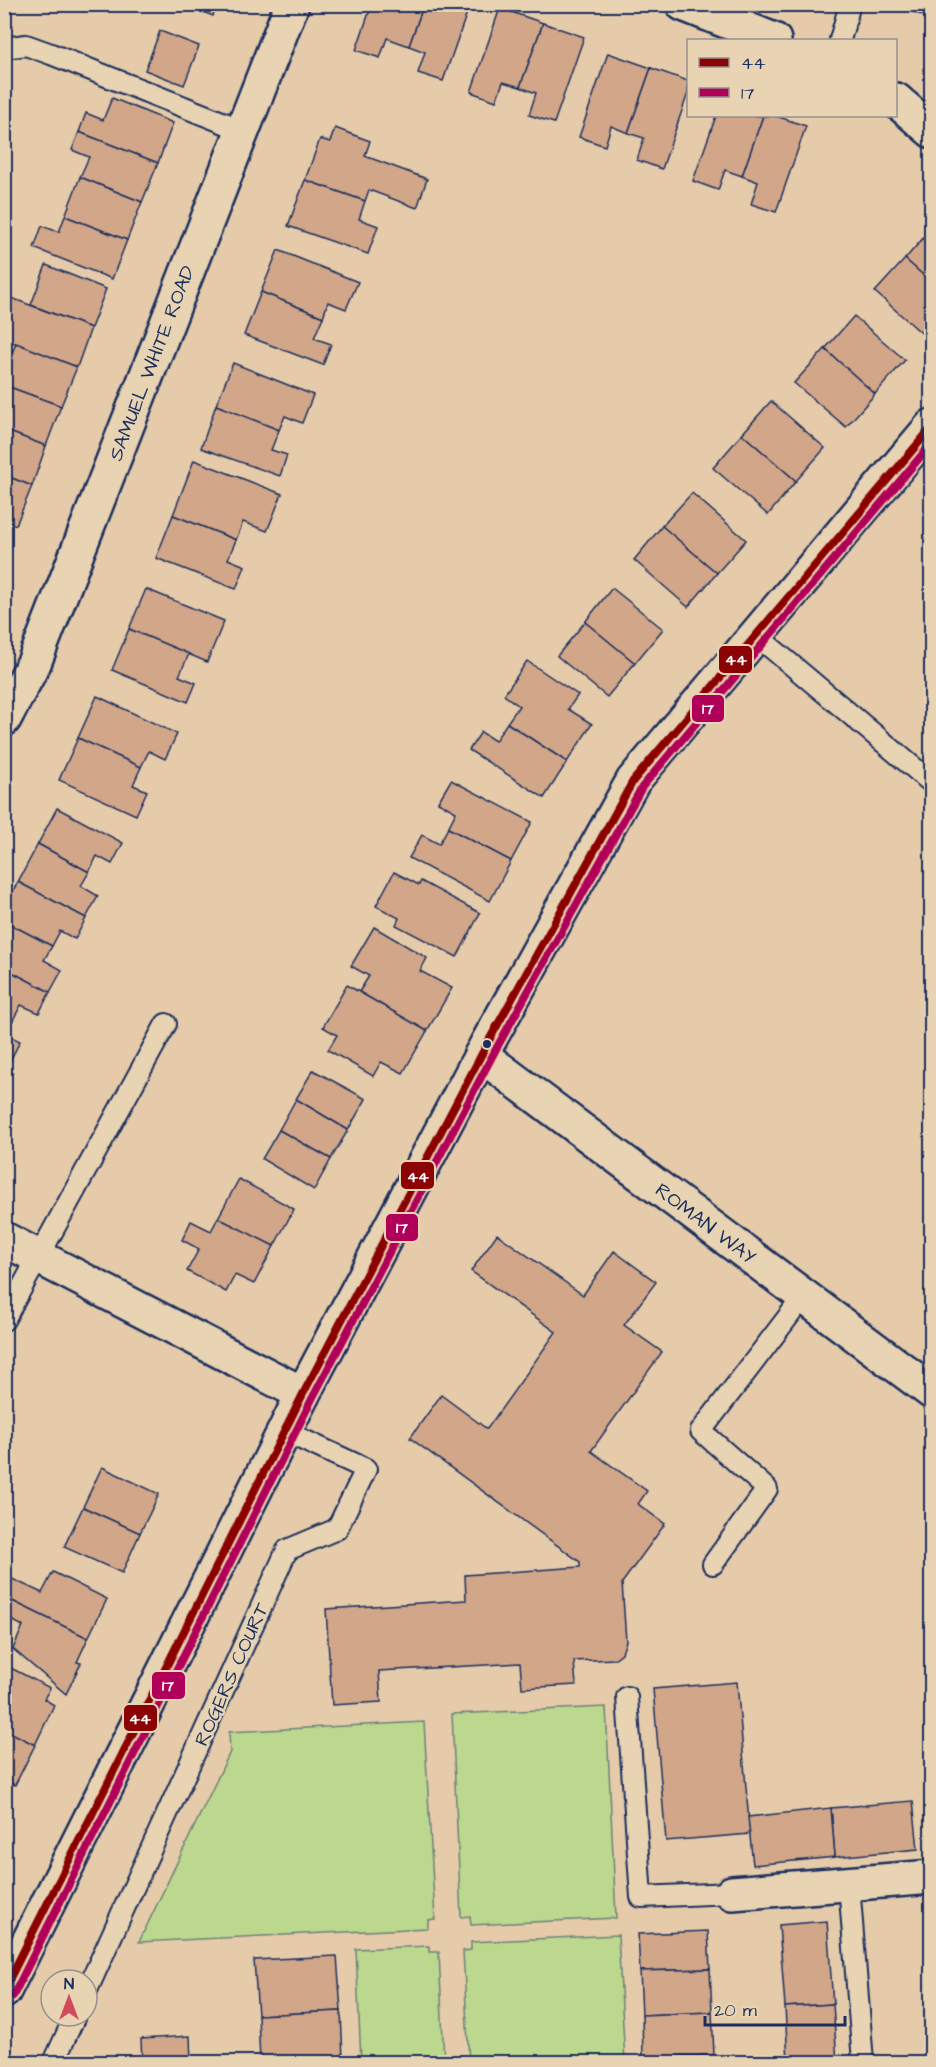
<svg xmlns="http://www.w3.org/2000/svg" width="936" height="2067" font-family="'Architects Daughter',sans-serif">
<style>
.green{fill:#bcd78e;stroke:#6c8376;stroke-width:1.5}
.building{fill:#d2a689;stroke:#1b2f5e;stroke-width:1.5}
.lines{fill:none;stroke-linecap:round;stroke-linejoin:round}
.lane-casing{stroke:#1b2f5e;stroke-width:24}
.street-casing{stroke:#1b2f5e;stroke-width:38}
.lane{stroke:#e8d3b2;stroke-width:20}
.street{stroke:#e8d3b2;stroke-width:33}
.bus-1-casing{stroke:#e8d3b2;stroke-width:12}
.bus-2-casing{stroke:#e8d3b2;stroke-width:12}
.bus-1{stroke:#8b0304;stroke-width:8}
.bus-2{stroke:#b10059;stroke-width:8}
.bus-dot{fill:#1b2f5e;stroke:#e8d3b2;stroke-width:2}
.labels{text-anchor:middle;stroke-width:5;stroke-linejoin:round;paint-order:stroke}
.street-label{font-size:20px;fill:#1b2f5e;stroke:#e8d3b2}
.line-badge{stroke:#e8d3b2;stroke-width:2}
.badge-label{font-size:16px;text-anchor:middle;font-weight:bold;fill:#fff}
</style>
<rect width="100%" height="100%" fill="#e5cbaa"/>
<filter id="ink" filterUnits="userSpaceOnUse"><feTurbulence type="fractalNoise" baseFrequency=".0167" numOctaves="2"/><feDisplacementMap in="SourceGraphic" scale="12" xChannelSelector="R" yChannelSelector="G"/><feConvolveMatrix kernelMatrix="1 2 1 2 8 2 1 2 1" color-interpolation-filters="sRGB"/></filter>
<g filter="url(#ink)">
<g class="green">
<path d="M606,1707L616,1918L471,1925L470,1916L461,1917L452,1714Z"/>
<path d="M424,1722L435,1919L428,1920V1928L139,1942L230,1752L229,1732Z"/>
<path d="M618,1935L625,2062H469L463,1951L471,1950V1942Z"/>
<path d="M429,1946V1952H439L444,2062H361L356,1949Z"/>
</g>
<g class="building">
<path d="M188,4H217L213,16L188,6Z"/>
<path d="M372,4H424L409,46L387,38L380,58L356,50Z"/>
<path d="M424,4H470L443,81L418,73L425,52L409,46Z"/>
<path d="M892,4H932V19Z"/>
<path d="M500,8L543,23L520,87L503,82L496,101L471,92Z"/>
<path d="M543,23L584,37L554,123L529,115L536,93L520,87Z"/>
<path d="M160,31L199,46L184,85L145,70Z"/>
<path d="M608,53L651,68L628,133L611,126L605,146L579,137Z"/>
<path d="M651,68L688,81V93L662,169L637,160L644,138L628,133Z"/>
<path d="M112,98L173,123L158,163L79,132L86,113L103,120Z"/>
<path d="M716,116H763L742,176L725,170L718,190L693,181Z"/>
<path d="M763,116H776L806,126L776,212L751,204L758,182L742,176Z"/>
<path d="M335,128L370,141L365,156L427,179L417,208L369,190L365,201L305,180L320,139L330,142Z"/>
<path d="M79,132L158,163L142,202L80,177L89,157L72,150Z"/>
<path d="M80,177L142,202L127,240L65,216Z"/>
<path d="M305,180L365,201L359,219L378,226L368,254L288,226Z"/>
<path d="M65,216L127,240L112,279L34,248L42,226L59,232Z"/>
<path d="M932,228V283L905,259Z"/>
<path d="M278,250L358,282L346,309L328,302L323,317L261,292Z"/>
<path d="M905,259L932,283V331L926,337L875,292Z"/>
<path d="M46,265L106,289L91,328L31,305Z"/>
<path d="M261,292L323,317L314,338L331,344L323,365L244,335Z"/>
<path d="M6,296L91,328L77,367L4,339V301Z"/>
<path d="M854,316L905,360L875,394L825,349Z"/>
<path d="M16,343L77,367L61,406L4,385V374Z"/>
<path d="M825,349L875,394L846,427L794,383Z"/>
<path d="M233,363L313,395L302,423L285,416L279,430L216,405Z"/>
<path d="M4,385L61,406L46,446L4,430Z"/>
<path d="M771,401L825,448L796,481L742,434Z"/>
<path d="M216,405L279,430L271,450L287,455L280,476L201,448Z"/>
<path d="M4,430L46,446L32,486L4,475Z"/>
<path d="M742,434L796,481L768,515L713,468Z"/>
<path d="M194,460L282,494L267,531L243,522L236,540L173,515Z"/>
<path d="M4,475L32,486L16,525L4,520Z"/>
<path d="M692,493L746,540L717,573L662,526Z"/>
<path d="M173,515L236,540L228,559L245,566L236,589L156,558Z"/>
<path d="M662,526L717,573L688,607L634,560Z"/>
<path d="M612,588L663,629L635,663L585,622Z"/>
<path d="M146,589L224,621L207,662L129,629Z"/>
<path d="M585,622L635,663L607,697L557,656Z"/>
<path d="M129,629L189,654L179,676L196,683L188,702L112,670Z"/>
<path d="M527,661L578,695L568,709L592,724L567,762L507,723L519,706L504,695Z"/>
<path d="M97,696L177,734L165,759L149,751L141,767L78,738Z"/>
<path d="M507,723L567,762L544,798L469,750L481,732L495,741Z"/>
<path d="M78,738L141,767L133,785L147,791L136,815L59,780Z"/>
<path d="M451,780L532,822L511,861L448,828L456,812L438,802Z"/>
<path d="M57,808L123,843L112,864L97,856L89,872L38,844Z"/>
<path d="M448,828L511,861L490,901L409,858L422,835L439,844Z"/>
<path d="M38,844L89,872L81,886L98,896L86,918L18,882Z"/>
<path d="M394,872L419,885L421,881L480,913L457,957L396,925L399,918L376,906Z"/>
<path d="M18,882L86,918L75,939L60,931L52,946L4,921V907Z"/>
<path d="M4,921L52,946L44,960L62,970L50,992L4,968Z"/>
<path d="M374,927L427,958L420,971L452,988L427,1031L359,992L369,976L351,966Z"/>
<path d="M4,968L50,992L39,1013L21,1005L13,1020L4,1015Z"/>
<path d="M347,985L427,1031L403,1073L381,1062L373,1076L328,1050L337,1035L323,1027Z"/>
<path d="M4,1015L13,1020L5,1034L20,1041L9,1063L4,1061Z"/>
<path d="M313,1070L366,1099L348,1130L296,1099Z"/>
<path d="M296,1099L348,1130L331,1159L279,1130Z"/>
<path d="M279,1130L331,1159L314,1190L262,1159Z"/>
<path d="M239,1179L294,1209L274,1246L218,1218Z"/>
<path d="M218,1218L274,1246L254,1284L235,1275L226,1292L187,1271L199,1249L182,1240L191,1221L211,1231Z"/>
<path d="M497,1234L583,1295L614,1251L656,1282L624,1325L662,1352L591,1451L647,1491L638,1504L665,1524L622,1583L626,1641L622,1653L614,1659L574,1661L576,1685L522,1688L520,1663L379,1671L381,1702L332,1705L326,1609L466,1600L465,1575L580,1567V1562L410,1438L441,1395L487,1429L556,1332L471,1271Z"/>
<path d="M102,1467L159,1494L140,1533L83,1507Z"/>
<path d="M83,1507L140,1533L122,1573L64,1547Z"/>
<path d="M53,1572L107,1599L88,1638L4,1597V1584L8,1577L42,1593Z"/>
<path d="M4,1597L88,1638L77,1662L81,1663L66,1694L13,1649L23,1626L4,1616Z"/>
<path d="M5,1665L50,1688L44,1699L54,1705L35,1745L4,1729Z"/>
<path d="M737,1682L750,1834L666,1841L653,1689Z"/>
<path d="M4,1729L35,1745L15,1785L4,1780Z"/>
<path d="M913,1801L918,1849L835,1857L831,1808Z"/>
<path d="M831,1808L835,1857L753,1865L748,1817Z"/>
<path d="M827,1921L833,2004L785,2007L779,1925Z"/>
<path d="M708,1931L710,1969L640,1971L638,1934Z"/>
<path d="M337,1956L341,2011L258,2015L254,1960Z"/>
<path d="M710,1969L712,2012L642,2015L640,1971Z"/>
<path d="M833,2004L837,2062H788L785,2007Z"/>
<path d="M341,2011L343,2060L260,2062L258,2015Z"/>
<path d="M712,2012L714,2055L643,2058L642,2015Z"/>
<path d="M190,2036L191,2062H142L141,2039Z"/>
<path d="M714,2055V2062H644L643,2058Z"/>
</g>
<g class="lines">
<defs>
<g id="lane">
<path d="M840,40L850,4"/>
<path d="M4,48L26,45L51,54L242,130"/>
<path d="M756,635L932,783"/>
<path d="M4,1320L166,1024"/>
<path d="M713,1564L767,1489L701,1431L804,1296"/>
<path d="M627,1697L641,1897L732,1893"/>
<path d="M849,1884L863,2062"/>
<path d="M87,1990L287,1550L337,1529L366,1469L284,1431"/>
<path d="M54,2062L75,2016"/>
</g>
<g id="street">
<path d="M683,4L774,40"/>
<path d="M896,100L932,131"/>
<path d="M4,719L34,663L292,4"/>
<path d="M481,1055L932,1392"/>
<path d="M4,1239L303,1394"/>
<path d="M732,1893L932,1877"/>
<path d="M4,1991L303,1394L487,1044L633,781L932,426"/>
</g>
</defs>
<use href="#lane" class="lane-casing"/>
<use href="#street" class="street-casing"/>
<use href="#lane" class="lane"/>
<use href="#street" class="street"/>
<defs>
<path id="bus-1" d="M4,1990L303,1394L487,1044L633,781L932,427"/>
<path id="bus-2" d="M13,1996L312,1399L496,1049L642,787L932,443"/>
</defs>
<use href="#bus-1" class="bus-1-casing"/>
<use href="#bus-2" class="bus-2-casing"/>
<use href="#bus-1" class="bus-1"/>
<use href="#bus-2" class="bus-2"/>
</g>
</g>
<circle class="bus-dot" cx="487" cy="1044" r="5"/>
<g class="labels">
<g class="street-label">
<text transform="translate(151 363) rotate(-69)" y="7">SAMUEL WHITE ROAD</text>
<text transform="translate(706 1223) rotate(37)" y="7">ROMAN WAY</text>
<text transform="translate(231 1674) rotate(-66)" y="7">ROGERS COURT</text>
</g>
</g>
<g class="line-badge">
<rect x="718" y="645" width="35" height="29" rx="6" fill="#8b0304"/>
<rect x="691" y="694" width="34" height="29" rx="6" fill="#b10059"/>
<rect x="400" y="1161" width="35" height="29" rx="6" fill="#8b0304"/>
<rect x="385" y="1213" width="34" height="29" rx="6" fill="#b10059"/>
<rect x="151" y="1671" width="35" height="29" rx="6" fill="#b10059"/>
<rect x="123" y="1704" width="35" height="28" rx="6" fill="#8b0304"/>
</g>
<g class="badge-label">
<text x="736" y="665">44</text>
<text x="708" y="714">17</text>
<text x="418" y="1182">44</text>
<text x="402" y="1233">17</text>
<text x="168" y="1691">17</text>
<text x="140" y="1724">44</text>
</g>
<rect width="936" height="2067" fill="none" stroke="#e8d3b2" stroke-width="24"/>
<rect x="12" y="12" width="912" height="2043" fill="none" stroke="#1b2f5e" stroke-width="2" filter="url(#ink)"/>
<rect x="687" y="39" width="210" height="78" fill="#e8d3b2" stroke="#969190" stroke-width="1.5"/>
<rect x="699" y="58" width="30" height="9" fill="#8b0304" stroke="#969190" stroke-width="1.5"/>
<text x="741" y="69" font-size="18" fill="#1b2f5e">44</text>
<rect x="699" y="88" width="30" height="9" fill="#b10059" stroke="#969190" stroke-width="1.5"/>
<text x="741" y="99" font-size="18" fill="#1b2f5e">17</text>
<g transform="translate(69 1998)"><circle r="28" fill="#e8d3b2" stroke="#969190" stroke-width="1.5"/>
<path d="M0-4.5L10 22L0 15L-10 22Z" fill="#d1495b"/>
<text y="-9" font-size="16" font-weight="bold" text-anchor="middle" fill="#1b2f5e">N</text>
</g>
<path d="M705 2016v9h140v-9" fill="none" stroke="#1b2f5e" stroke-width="3"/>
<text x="714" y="2016" font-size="18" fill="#1b2f5e" stroke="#e8d3b2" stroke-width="4.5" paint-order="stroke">20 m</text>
</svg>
